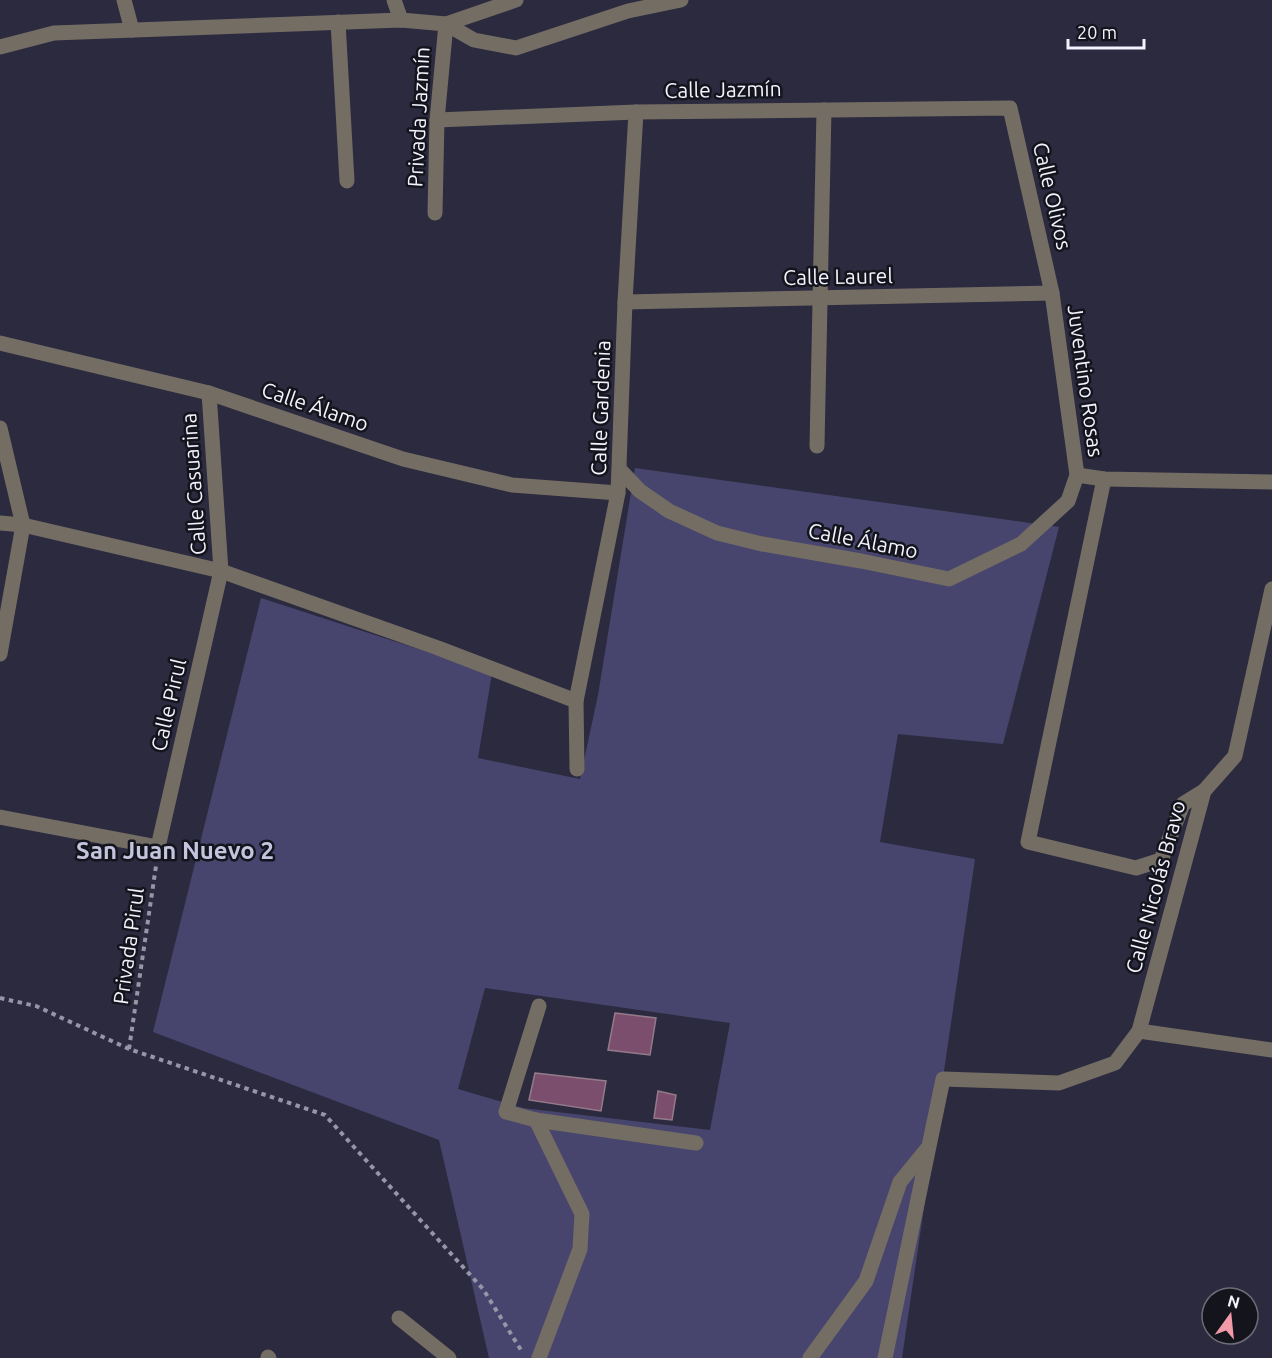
<svg xmlns="http://www.w3.org/2000/svg" width="1272" height="1358" font-family="Ubuntu,sans-serif">
<style>
.green{fill:#47456d;fill-rule:evenodd}
.building{fill:#7a4e6c;stroke:#947b8b;stroke-width:1.5}
.lines{fill:none;stroke-linecap:round;stroke-linejoin:round}
.path{stroke:#9696a6;stroke-width:4;stroke-dasharray:4.5 4.5;stroke-linecap:butt}
.minor{stroke:#746d64;stroke-width:15}
.labels{text-anchor:middle;stroke-width:5;stroke-linejoin:round;paint-order:stroke}
.street-label{font-size:21px;fill:#f2f3fe;stroke:#14141d}
.quarter-label{font-size:24px;font-weight:bold;fill:#c4c4df;stroke:#14141d}
</style>
<rect width="100%" height="100%" fill="#2b2a3f"/>
<path class="green" d="M635,468L1059,527L1003,744L898,734L880,842L975,859L902,1358H489L439,1140L153,1032L261,598L492,673L478,758L580,779L598,695ZM485,988L730,1023L710,1130L523,1108L458,1089Z"/>
<g class="building">
<path d="M615,1013L656,1018L650,1055L608,1050Z"/>
<path d="M535,1073L606,1081L601,1111L529,1100Z"/>
<path d="M658,1091L676,1095L672,1120L654,1118Z"/>
</g>
<g class="lines">
<g class="path">
<path d="M0,998L36,1006L129,1049L325,1115L483,1289L521,1350"/>
<path d="M129,1049L156,866"/>
</g>
<g class="minor">
<path d="M124,0L132,30"/>
<path d="M394,0L401,20"/>
<path d="M338,22L347,181"/>
<path d="M446,24L474,40L516,48L628,11L681,0"/>
<path d="M0,47L54,33L401,20L446,24L516,0"/>
<path d="M437,120L636,112L1010,108L1052,293L1077,475L1068,501L1021,544L949,579L861,561L762,544L717,533L669,511L640,491L620,470"/>
<path d="M435,213L437,120L446,24"/>
<path d="M625,302L1052,293"/>
<path d="M0,343L209,393L403,459L512,485L618,493"/>
<path d="M0,428L23,525L0,654"/>
<path d="M817,446L824,110"/>
<path d="M1077,475L1104,479L1272,482"/>
<path d="M1104,479L1028,842L1136,868L1161,860L1183,804L1204,791"/>
<path d="M0,523L23,525L221,571L438,648L576,701"/>
<path d="M577,769L576,701L618,493L625,302L636,112"/>
<path d="M0,817L158,847L221,571L209,393"/>
<path d="M539,1006L506,1112L536,1120L696,1143"/>
<path d="M1139,1031L1272,1050"/>
<path d="M536,1120L582,1214L580,1249L539,1358"/>
<path d="M399,1318L449,1358"/>
<path d="M268,1357L269,1358"/>
<path d="M810,1358L866,1281L900,1182L927,1149"/>
<path d="M885,1358L943,1079L1059,1083L1115,1063L1139,1031L1204,791L1235,756L1272,589"/>
</g>
</g>
<g class="labels">
<g class="street-label">
<text transform="translate(723 90) rotate(-1)" y="7">Calle Jazmín</text>
<text transform="translate(419 117) rotate(-87)" y="7">Privada Jazmín</text>
<text transform="translate(1052 196) rotate(77)" y="7">Calle Olivos</text>
<text transform="translate(838 277) rotate(-1)" y="7">Calle Laurel</text>
<text transform="translate(1085 381) rotate(82)" y="7">Juventino Rosas</text>
<text transform="translate(315 407) rotate(19)" y="7">Calle Álamo</text>
<text transform="translate(601 408) rotate(-88)" y="7">Calle Gardenia</text>
<text transform="translate(194 484) rotate(-94)" y="7">Calle Casuarina</text>
<text transform="translate(863 541) rotate(11)" y="7">Calle Álamo</text>
<text transform="translate(169 705) rotate(-77)" y="7">Calle Pirul</text>
<text transform="translate(1156 887) rotate(-75)" y="7">Calle Nicolás Bravo</text>
<text transform="translate(129 946) rotate(-82)" y="7">Privada Pirul</text>
</g>
<g class="quarter-label">
<text x="175" y="859">San Juan Nuevo 2</text>
</g>
</g>
<g transform="translate(1230 1316) rotate(15)"><circle r="28" fill="#14141d" stroke="#6d6d77" stroke-width="1.5"/>
<path d="M0-4.5L10 22L0 15L-10 22Z" fill="#f39aa8"/>
<text y="-9" font-size="16" font-weight="bold" text-anchor="middle" fill="#f2f3fe">N</text>
</g>
<path d="M1068 39v9h76v-9" fill="none" stroke="#f2f3fe" stroke-width="3"/>
<text x="1077" y="39" font-size="18" fill="#f2f3fe" stroke="#14141d" stroke-width="4.5" paint-order="stroke">20 m</text>
</svg>
